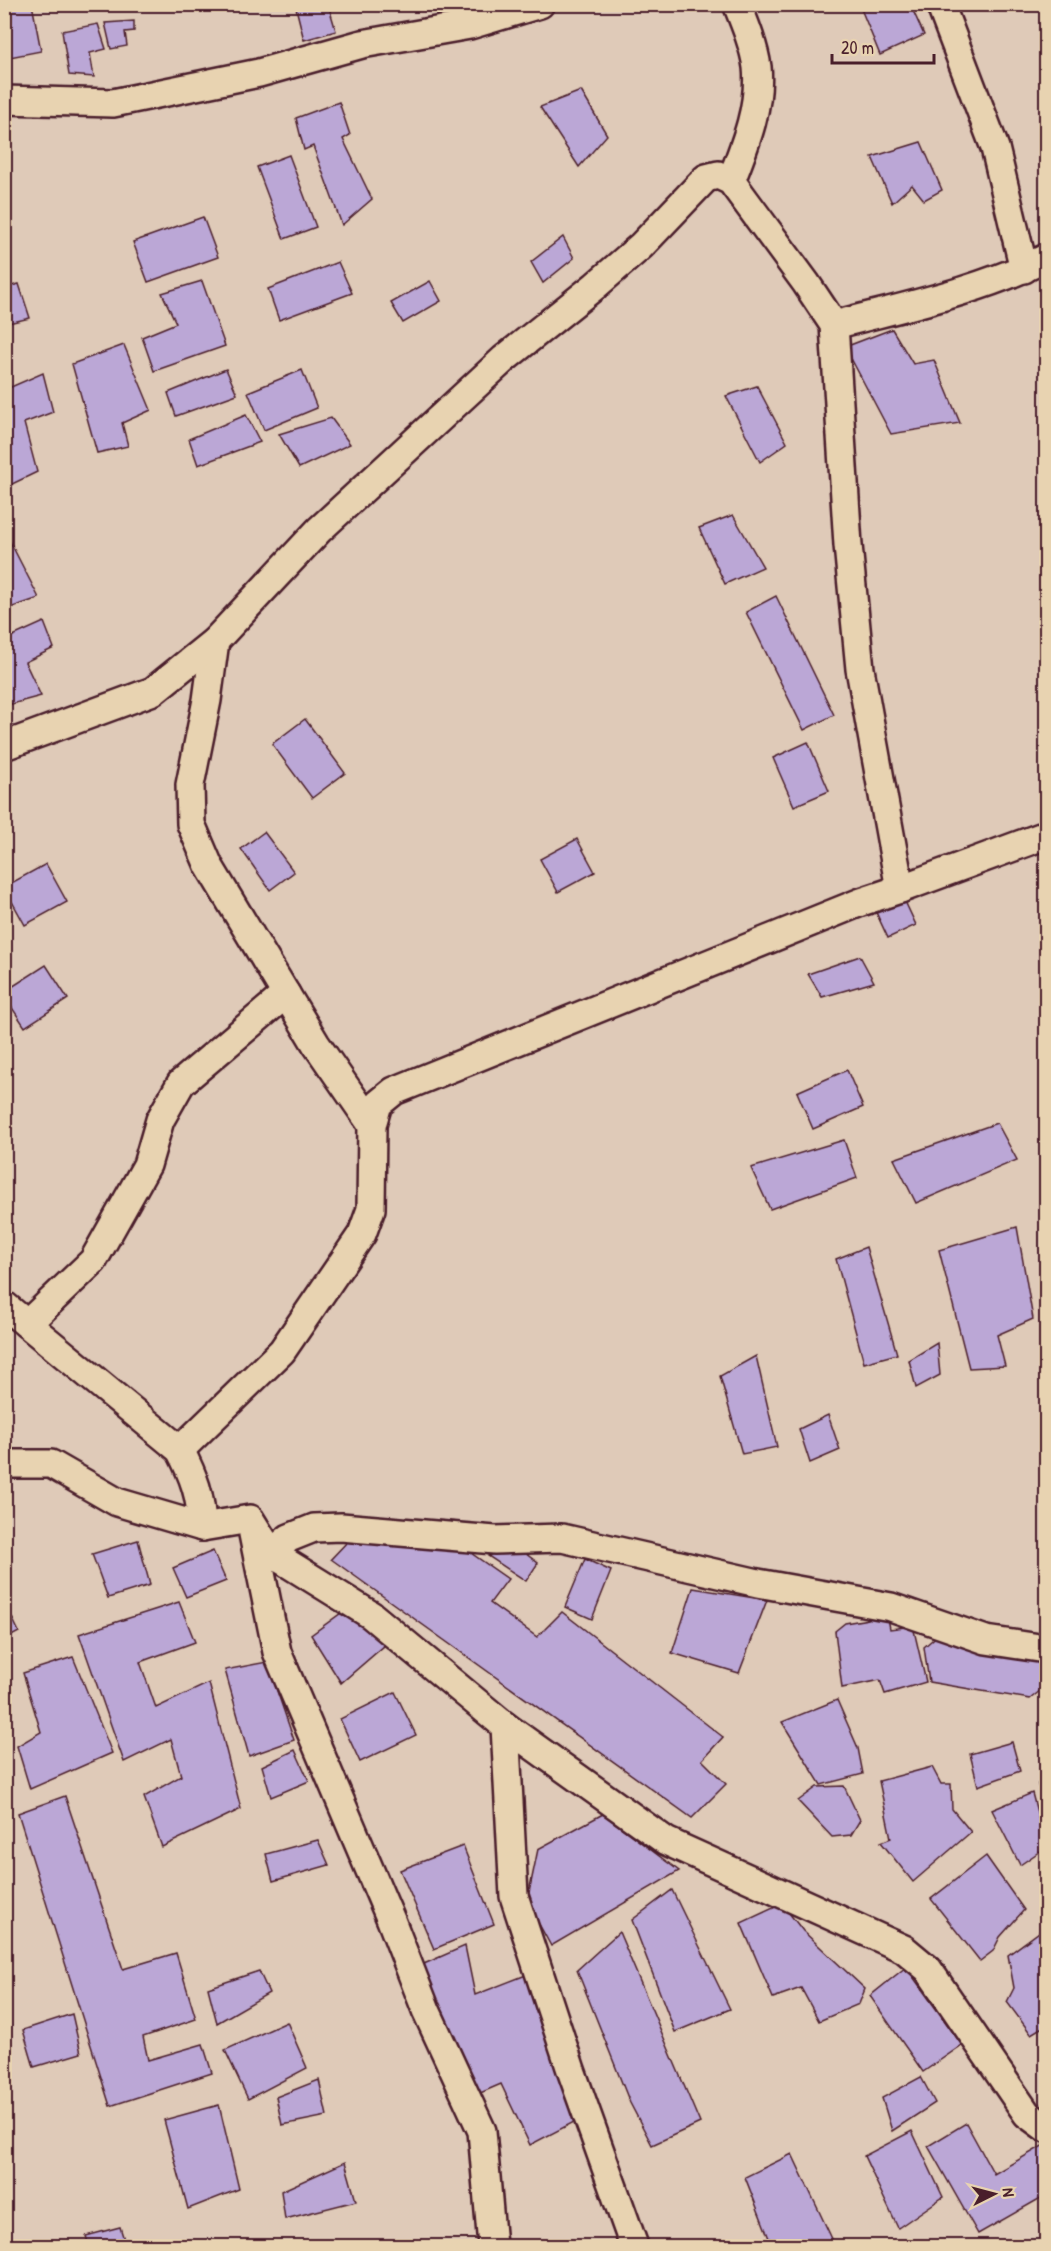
<svg xmlns="http://www.w3.org/2000/svg" width="1051" height="2251" font-family="'Patrick Hand',sans-serif">
<style>
.building{fill:#bba7d6;stroke:#4a1f2b;stroke-width:1.5}
.lines{fill:none;stroke-linecap:round;stroke-linejoin:round}
.street-casing{stroke:#4a1f2b;stroke-width:32}
.street{stroke:#e8d3b1;stroke-width:27}
</style>
<rect width="100%" height="100%" fill="#dfcab8"/>
<filter id="ink" filterUnits="userSpaceOnUse"><feTurbulence type="fractalNoise" baseFrequency=".0167" numOctaves="2"/><feDisplacementMap in="SourceGraphic" scale="12" xChannelSelector="R" yChannelSelector="G"/><feConvolveMatrix kernelMatrix="1 2 1 2 8 2 1 2 1" color-interpolation-filters="sRGB"/></filter>
<g filter="url(#ink)">
<g class="building">
<path d="M32,4L41,51L10,57L4,46V5Z"/>
<path d="M295,4H328L336,31L304,40Z"/>
<path d="M859,4H910L924,35L880,55Z"/>
<path d="M134,21V31L125,32L127,46L111,49L105,23Z"/>
<path d="M98,24L106,49L90,53L94,77L69,75L62,31Z"/>
<path d="M581,91L607,135L579,167L540,107Z"/>
<path d="M339,102L350,135L343,139L372,199L342,225L313,146L304,150L296,118Z"/>
<path d="M921,142L942,190L924,200L912,185L892,203L872,157Z"/>
<path d="M289,155L316,227L284,239L257,167Z"/>
<path d="M203,217L218,257L148,282L133,242Z"/>
<path d="M563,237L574,258L543,283L531,262Z"/>
<path d="M338,262L352,293L279,320L268,289Z"/>
<path d="M202,281L225,346L154,371L142,337L176,323L162,293Z"/>
<path d="M430,281L441,301L403,323L391,303Z"/>
<path d="M19,284L30,318L4,324V288Z"/>
<path d="M892,329L913,364L934,360L960,423L891,434L845,347Z"/>
<path d="M124,345L151,410L122,423L128,446L97,453L72,364Z"/>
<path d="M226,369L237,394L176,416L168,393Z"/>
<path d="M302,370L317,408L264,430L248,392Z"/>
<path d="M43,373L53,412L24,423L37,472L8,486L4,477V390Z"/>
<path d="M757,386L787,443L760,462L726,396Z"/>
<path d="M246,415L260,442L198,465L189,439Z"/>
<path d="M331,418L350,444L299,468L279,434Z"/>
<path d="M733,515L763,567L725,584L699,528Z"/>
<path d="M4,530L39,598L4,610Z"/>
<path d="M776,596L834,715L804,730L746,612Z"/>
<path d="M44,622L54,648L25,662L41,696L4,706V640Z"/>
<path d="M305,719L345,773L312,798L272,744Z"/>
<path d="M808,742L829,791L794,806L773,758Z"/>
<path d="M264,832L294,872L270,890L241,849Z"/>
<path d="M577,839L595,872L558,892L540,859Z"/>
<path d="M46,864L67,902L25,925L4,887Z"/>
<path d="M902,895L916,925L888,938L874,908Z"/>
<path d="M860,956L874,982L822,997L808,974Z"/>
<path d="M46,965L68,999L25,1027L4,996V992Z"/>
<path d="M847,1070L863,1107L813,1129L797,1092Z"/>
<path d="M997,1123L1017,1160L916,1203L894,1159Z"/>
<path d="M844,1140L857,1178L770,1209L751,1168Z"/>
<path d="M1017,1227L1033,1319L997,1335L1005,1366L969,1368L939,1250Z"/>
<path d="M866,1247L897,1354L864,1363L836,1259Z"/>
<path d="M1046,1252V1311L1041,1255Z"/>
<path d="M937,1343L940,1375L916,1388L909,1360Z"/>
<path d="M756,1356L777,1447L742,1454L720,1376Z"/>
<path d="M828,1415L840,1450L810,1463L799,1429Z"/>
<path d="M138,1540L150,1585L108,1598L92,1554Z"/>
<path d="M349,1540L465,1549L508,1579L490,1603L537,1637L562,1612L723,1737L702,1760L726,1784L692,1818L331,1559Z"/>
<path d="M505,1550L526,1554L538,1563L526,1581L488,1556Z"/>
<path d="M213,1551L226,1581L186,1597L173,1568Z"/>
<path d="M585,1559L611,1571L592,1619L565,1607Z"/>
<path d="M693,1588L767,1600L739,1673L672,1653Z"/>
<path d="M4,1601L19,1632L4,1640Z"/>
<path d="M179,1602L195,1642L140,1662L156,1708L209,1683L241,1809L162,1847L144,1797L181,1776L171,1739L124,1762L79,1634Z"/>
<path d="M868,1607H886L890,1629L913,1626L926,1682L885,1694L880,1680L842,1688L835,1631L845,1623L868,1619Z"/>
<path d="M344,1611L392,1639L341,1683L311,1635Z"/>
<path d="M939,1634L1046,1654V1686L1030,1699L929,1682L924,1647Z"/>
<path d="M73,1657L112,1753L30,1789L17,1746L41,1732L23,1673Z"/>
<path d="M267,1662L294,1740L249,1756L225,1670Z"/>
<path d="M395,1692L416,1735L360,1762L340,1719Z"/>
<path d="M837,1700L858,1748L863,1774L821,1785L782,1722Z"/>
<path d="M1012,1742L1020,1771L978,1786L970,1754Z"/>
<path d="M295,1750L309,1781L271,1797L262,1766Z"/>
<path d="M932,1767L941,1784H951L952,1809L971,1832L913,1882L881,1842L891,1838L879,1781Z"/>
<path d="M1046,1783V1824L1038,1784Z"/>
<path d="M844,1786L860,1820L851,1835L832,1837L798,1801L817,1787Z"/>
<path d="M1032,1793L1046,1847L1020,1865L992,1810Z"/>
<path d="M65,1796L123,1969L176,1953L196,2019L143,2037L148,2060L203,2044L212,2073L110,2106L18,1813Z"/>
<path d="M603,1814L679,1871L551,1946L527,1902L538,1849Z"/>
<path d="M318,1840L329,1865L273,1881L266,1854Z"/>
<path d="M463,1846L494,1924L434,1949L400,1870Z"/>
<path d="M986,1856L1024,1910L1000,1937L993,1951L980,1961L931,1899Z"/>
<path d="M672,1890L730,2009L675,2032L632,1920Z"/>
<path d="M782,1904L803,1931L865,1989L859,2004L819,2021L801,1988L773,1998L741,1923Z"/>
<path d="M1046,1927V2025L1031,2034L1007,2002L1014,1988L1008,1955Z"/>
<path d="M619,1932L700,2123L652,2145L630,2103L577,1970Z"/>
<path d="M465,1946L475,1995L526,1975L578,2120L530,2145L501,2084L471,2097L417,1967Z"/>
<path d="M906,1967L962,2045L923,2072L870,1996Z"/>
<path d="M259,1971L269,1993L217,2023L208,1988Z"/>
<path d="M72,2014L81,2053L34,2067L23,2030Z"/>
<path d="M287,2022L307,2068L248,2099L225,2050Z"/>
<path d="M921,2077L935,2103L892,2131L882,2098Z"/>
<path d="M319,2080L327,2116L282,2125L276,2097Z"/>
<path d="M219,2105L239,2189L188,2209L164,2120Z"/>
<path d="M966,2123L994,2174L1044,2145L1046,2149V2195L978,2234L928,2146Z"/>
<path d="M912,2131L943,2197L898,2228L864,2156Z"/>
<path d="M792,2154L834,2243L827,2246H772L745,2177Z"/>
<path d="M345,2162L356,2201L285,2219L281,2191Z"/>
<path d="M120,2227L126,2246H89L86,2236Z"/>
</g>
<g class="lines">
<defs>
<g id="street">
<path d="M940,4L995,148L1024,269"/>
<path d="M4,100L113,103L259,73L362,44L470,25L540,4"/>
<path d="M731,181C745,145 761,106 757,67C754,46 745,24 737,4"/>
<path d="M834,325C906,306 980,291 1046,258"/>
<path d="M215,641L207,700L190,785L191,824L209,866L316,1044L372,1125"/>
<path d="M4,746L153,691L215,641L319,530L504,359L595,286L641,246L706,178L718,175L731,181L806,283L834,325L848,545L860,669L900,889L861,902L394,1091L378,1104L372,1125L371,1209L362,1234L282,1351L180,1450"/>
<path d="M900,889L1046,835"/>
<path d="M4,1305L180,1450C194,1477 201,1496 202,1527"/>
<path d="M27,1324L93,1261L147,1165L160,1120L181,1083L286,994"/>
<path d="M4,1464H51L117,1502L202,1527L250,1519L271,1553L371,1615L505,1726L666,1841L904,1949L928,1969L1027,2114L1046,2128"/>
<path d="M253,1534L277,1652L391,1920L426,2010L482,2131L492,2246"/>
<path d="M271,1553L289,1538L314,1528L341,1527L495,1540L562,1538L758,1583L891,1607L986,1640L1046,1649"/>
<path d="M505,1726L514,1896L571,2070L634,2246"/>
</g>
</defs>
<use href="#street" class="street-casing"/>
<use href="#street" class="street"/>
</g>
</g>
<rect width="1051" height="2251" fill="none" stroke="#e8d3b1" stroke-width="24"/>
<rect x="12" y="12" width="1027" height="2227" fill="none" stroke="#4a1f2b" stroke-width="2" filter="url(#ink)"/>
<g transform="translate(994 2194) rotate(84)" stroke="#e8d3b1" stroke-width="4.5" paint-order="stroke">
<path d="M0-4.5L10 22L0 15L-10 22Z" fill="#4a1f2b"/>
<text y="-9" font-size="16" font-weight="bold" text-anchor="middle" fill="#4a1f2b">N</text>
</g>
<path d="M832 54v9h102v-9" fill="none" stroke="#4a1f2b" stroke-width="3"/>
<text x="841" y="54" font-size="18" fill="#4a1f2b" stroke="#e8d3b1" stroke-width="4.5" paint-order="stroke">20 m</text>
</svg>
